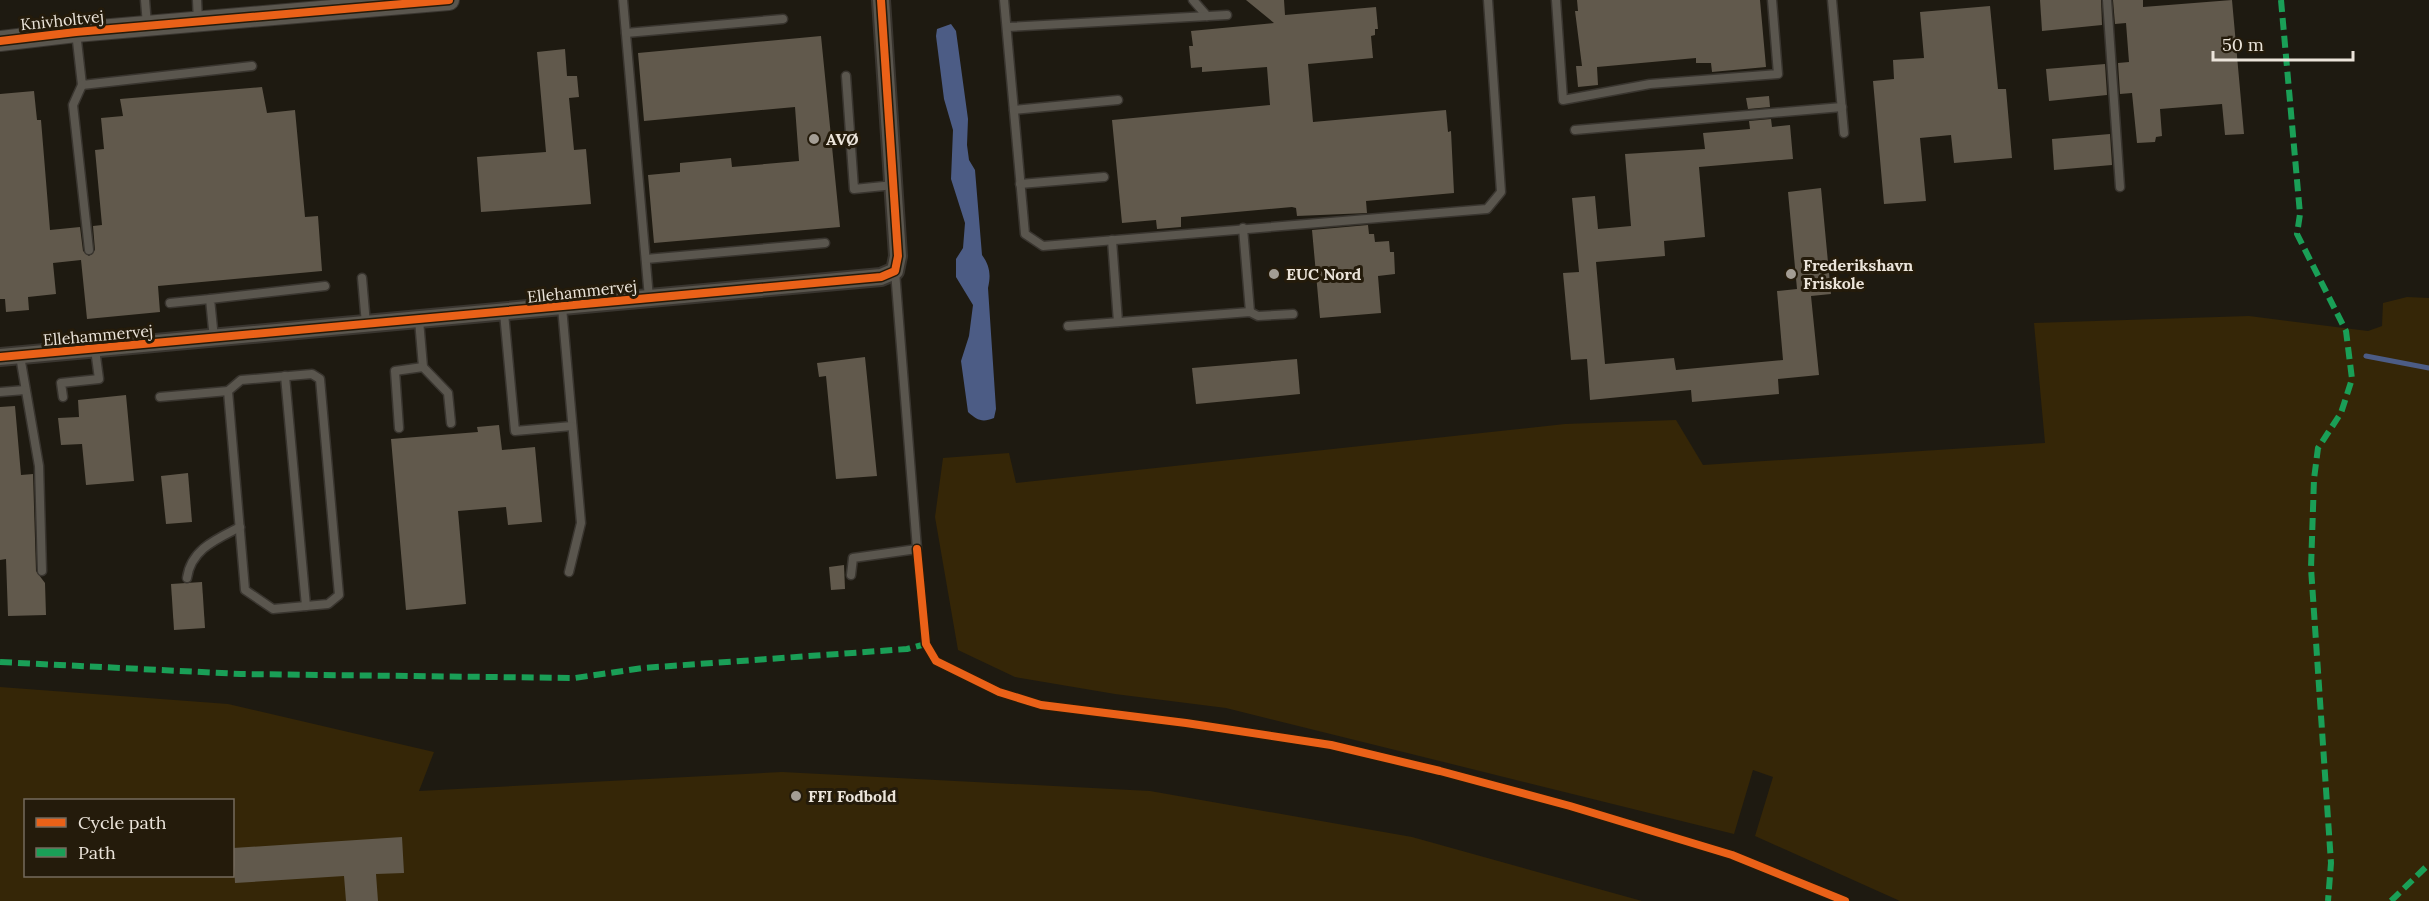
<svg xmlns="http://www.w3.org/2000/svg" width="2429" height="901" font-family="Lora,serif">
<style>
.green{fill:#352607;fill-rule:evenodd}
.water{fill:#4c5c85}
.lines{fill:none;stroke-linecap:round;stroke-linejoin:round}
.stream{stroke:#4c5c85;stroke-width:5}
.building{fill:#61594c}
.service-casing{stroke:#39352f;stroke-width:11}
.minor-casing{stroke:#39352f;stroke-width:20}
.tertiary-casing{stroke:#39352f;stroke-width:22}
.service{stroke:#5a564e;stroke-width:8}
.minor{stroke:#5a564e;stroke-width:16}
.tertiary{stroke:#5a564e;stroke-width:20}
.quiet{stroke:#1a9f57;stroke-width:6;stroke-dasharray:12 6;stroke-linecap:butt}
.cycleway-casing{stroke:#241b0b;stroke-width:11}
.cycleway{stroke:#ea6118;stroke-width:8}
.poi-dot{fill:#a39d94;stroke:#241b0b;stroke-width:2}
.labels{text-anchor:middle;stroke-width:6;stroke-linejoin:round;paint-order:stroke}
.street-label{font-size:16px;fill:#ebe4da;stroke:#241b0b}
.poi-label{font-size:16px;font-weight:bold;fill:#ebe4da;stroke:#241b0b;text-anchor:start}
</style>
<rect width="100%" height="100%" fill="#1e1a11"/>
<g class="green">
<path d="M2407,297L2429,298V901H1900L1755,836L1773,777L1753,770L1734,834L1226,708L1115,694L1015,677L958,650L935,517L943,458L1009,453L1016,483L1565,424L1676,420L1703,465L2045,443L2034,323L2249,316L2368,331L2382,326L2383,303Z"/>
<path d="M0,687L228,704L434,752L419,791L782,772L1150,791L1412,837L1642,901H0ZM26,800H232V876H26Z"/>
</g>
<path class="water" d="M951,24L956,31L968,119L967,145L969,160L975,170L982,255C990,266 991,275 988,288L996,409L994,418C982,423 977,420 968,412L961,361L969,336L973,305L956,277V259L963,248L965,223L951,179L953,130L944,99L936,36L937,29Z"/>
<g class="lines">
<path class="stream" d="M2366,356L2429,368"/>
</g>
<g class="building">
<path d="M1246,0H1284L1285,15L1376,7L1378,29H1375V35L1371,36L1373,58L1308,64L1313,122L1446,110L1448,132L1451,131L1454,193L1366,201L1367,213L1297,216L1296,208L1292,207L1181,217V227L1157,229L1156,220L1122,223L1112,120L1270,105L1267,67L1202,72V67L1191,68L1189,46H1193L1191,31L1274,23Z"/>
<path d="M1577,0H1760L1766,67L1712,72L1711,63H1696V58L1597,67L1598,85L1578,87L1576,66H1582L1575,11H1578Z"/>
<path d="M2040,0H2101L2102,25L2042,31Z"/>
<path d="M2113,0H2143V7L2232,0L2244,134L2225,135L2222,104L2160,109L2162,136L2156,137L2155,142L2137,143L2132,93L2120,94L2118,63L2129,62L2126,23L2115,24Z"/>
<path d="M1990,6L1998,89H2006L2012,158L1954,163L1951,135L1920,138L1926,201L1884,204L1873,81L1894,79L1893,60L1924,58L1920,12Z"/>
<path d="M821,36L840,227L654,243L648,175L680,172V163L731,158L732,167L799,161L795,107L644,121L638,53Z"/>
<path d="M565,49L567,76H577L579,97L569,98L574,150L586,149L591,204L481,212L477,157L546,152L537,52Z"/>
<path d="M2105,64L2107,95L2049,101L2046,69Z"/>
<path d="M262,87L267,113L295,110L305,217L318,216L322,271L158,286L160,312L87,319L81,260L53,263L56,294L28,297L29,310L6,312L5,299H0V94L34,91L37,120H41L50,230L80,227L83,251L89,256L95,250L93,226L102,225L95,150L104,149L101,118L123,116L120,99Z"/>
<path d="M1769,96L1770,107L1748,109L1746,98Z"/>
<path d="M1771,119L1772,127L1790,125L1793,159L1699,167L1705,237L1664,241L1665,256L1596,262L1605,364L1674,358L1676,370L1783,360L1777,291L1797,289L1788,192L1821,188L1831,294L1811,296L1819,375L1778,379L1779,394L1692,402L1691,390L1590,400L1587,359L1571,360L1563,273L1579,272L1572,198L1595,196L1598,229L1631,226L1625,154L1705,149L1703,133L1750,129L1749,121Z"/>
<path d="M2110,134L2112,165L2054,170L2052,139Z"/>
<path d="M1368,225L1369,234H1374L1375,242L1389,241L1390,252H1394L1395,274L1378,276L1381,313L1320,318L1312,230Z"/>
<path d="M865,357L877,476L836,479L826,376L819,377L817,363Z"/>
<path d="M1297,359L1300,394L1196,404L1192,368Z"/>
<path d="M126,395L134,481L86,485L82,444L61,445L58,418L79,417L78,400Z"/>
<path d="M15,406L21,475L33,474L36,571L45,583L46,615L8,616L6,559L0,560V407Z"/>
<path d="M499,425L502,450L535,447L542,522L508,525L506,507L458,511L466,604L406,610L391,439L478,432L477,427Z"/>
<path d="M188,473L192,522L166,524L161,476Z"/>
<path d="M844,565L845,589L831,590L829,567Z"/>
<path d="M202,582L205,628L174,630L171,584Z"/>
<path d="M402,837L404,873L376,874L378,901H346L344,876L235,883L233,848Z"/>
</g>
<g class="lines">
<defs>
<g id="service">
<path d="M145,0L147,25"/>
<path d="M197,0L198,21"/>
<path d="M623,0L649,298"/>
<path d="M1004,0L1025,234L1043,246L1487,209L1501,192L1488,0"/>
<path d="M1193,0L1207,16"/>
<path d="M1556,0L1563,100L1650,84L1778,74L1772,0"/>
<path d="M1832,0L1844,133"/>
<path d="M2107,0L2120,187"/>
<path d="M1007,27L1227,15"/>
<path d="M76,32L82,85L252,66"/>
<path d="M626,33L783,19"/>
<path d="M846,76L854,189L894,185"/>
<path d="M82,85L73,105L89,250"/>
<path d="M1014,110L1118,100"/>
<path d="M1575,130L1842,107"/>
<path d="M1020,184L1104,177"/>
<path d="M1243,228L1250,312"/>
<path d="M1112,240L1118,322"/>
<path d="M646,259L825,243"/>
<path d="M362,278L366,324"/>
<path d="M170,303L210,299"/>
<path d="M562,307L581,523L569,572"/>
<path d="M504,313L515,431L572,426"/>
<path d="M419,320L423,367L448,393L451,423"/>
<path d="M1068,326L1250,312L1258,316L1293,314"/>
<path d="M214,339L210,299L325,286"/>
<path d="M20,356L39,466L42,571"/>
<path d="M312,374L320,379L339,595L328,604L273,609L245,590L228,391L241,380Z"/>
<path d="M285,376L306,606"/>
<path d="M0,392L25,390"/>
<path d="M63,397L61,383L99,379L95,349"/>
<path d="M160,397L228,391"/>
<path d="M399,428L395,371L423,367"/>
<path d="M851,575L853,558L917,549L895,271"/>
<path d="M187,578C191,549 217,539 240,527"/>
</g>
<path id="minor" d="M0,357L881,277L895,271L898,256L881,0"/>
<path id="tertiary" d="M0,41L76,32L449,0"/>
</defs>
<use href="#service" class="service-casing"/>
<use href="#minor" class="minor-casing"/>
<use href="#tertiary" class="tertiary-casing"/>
<use href="#service" class="service"/>
<use href="#minor" class="minor"/>
<use href="#tertiary" class="tertiary"/>
<g class="quiet">
<path d="M2281,0L2300,214L2297,234L2346,331L2352,379L2341,413L2318,448L2314,479L2311,568L2331,863L2328,901"/>
<path d="M0,662L241,674L575,678L643,668L907,649L926,644"/>
<path d="M2391,901L2429,864"/>
</g>
<defs>
<g id="cycleway">
<path d="M0,41L76,32L449,0"/>
<path d="M0,357L881,277L895,271L898,256L881,0"/>
<path d="M917,549L926,644L936,661L999,692L1041,705L1186,723L1331,745L1440,771L1570,806L1732,855L1845,901"/>
</g>
</defs>
<use href="#cycleway" class="cycleway-casing"/>
<use href="#cycleway" class="cycleway"/>
</g>
<g class="poi-dot">
<circle cx="814" cy="139" r="6"/>
<circle cx="1274" cy="274" r="6"/>
<circle cx="1791" cy="274" r="6"/>
<circle cx="796" cy="796" r="6"/>
</g>
<g class="labels">
<g class="street-label">
<text transform="translate(62 20) rotate(-6)" y="6">Knivholtvej</text>
<text transform="translate(582 291) rotate(-6)" y="6">Ellehammervej</text>
<text transform="translate(98 335) rotate(-5)" y="6">Ellehammervej</text>
</g>
<g class="poi-label">
<text x="826" y="145">AVØ</text>
<text x="1803" y="271">Frederikshavn<tspan x="1803" dy="18">Friskole</tspan></text>
<text x="1286" y="280">EUC Nord</text>
<text x="808" y="802">FFI Fodbold</text>
</g>
</g>
<rect x="24" y="799" width="210" height="78" fill="#241b0b" stroke="#746b5e" stroke-width="1.5"/>
<rect x="36" y="818" width="30" height="9" fill="#ea6118" stroke="#746b5e" stroke-width="1.5"/>
<text x="78" y="829" font-size="18" fill="#ebe4da">Cycle path</text>
<rect x="36" y="848" width="30" height="9" fill="#1a9f57" stroke="#746b5e" stroke-width="1.5"/>
<text x="78" y="859" font-size="18" fill="#ebe4da">Path</text>
<path d="M2213 51v9h140v-9" fill="none" stroke="#ebe4da" stroke-width="3"/>
<text x="2222" y="51" font-size="18" fill="#ebe4da" stroke="#241b0b" stroke-width="4.5" paint-order="stroke">50 m</text>
</svg>
